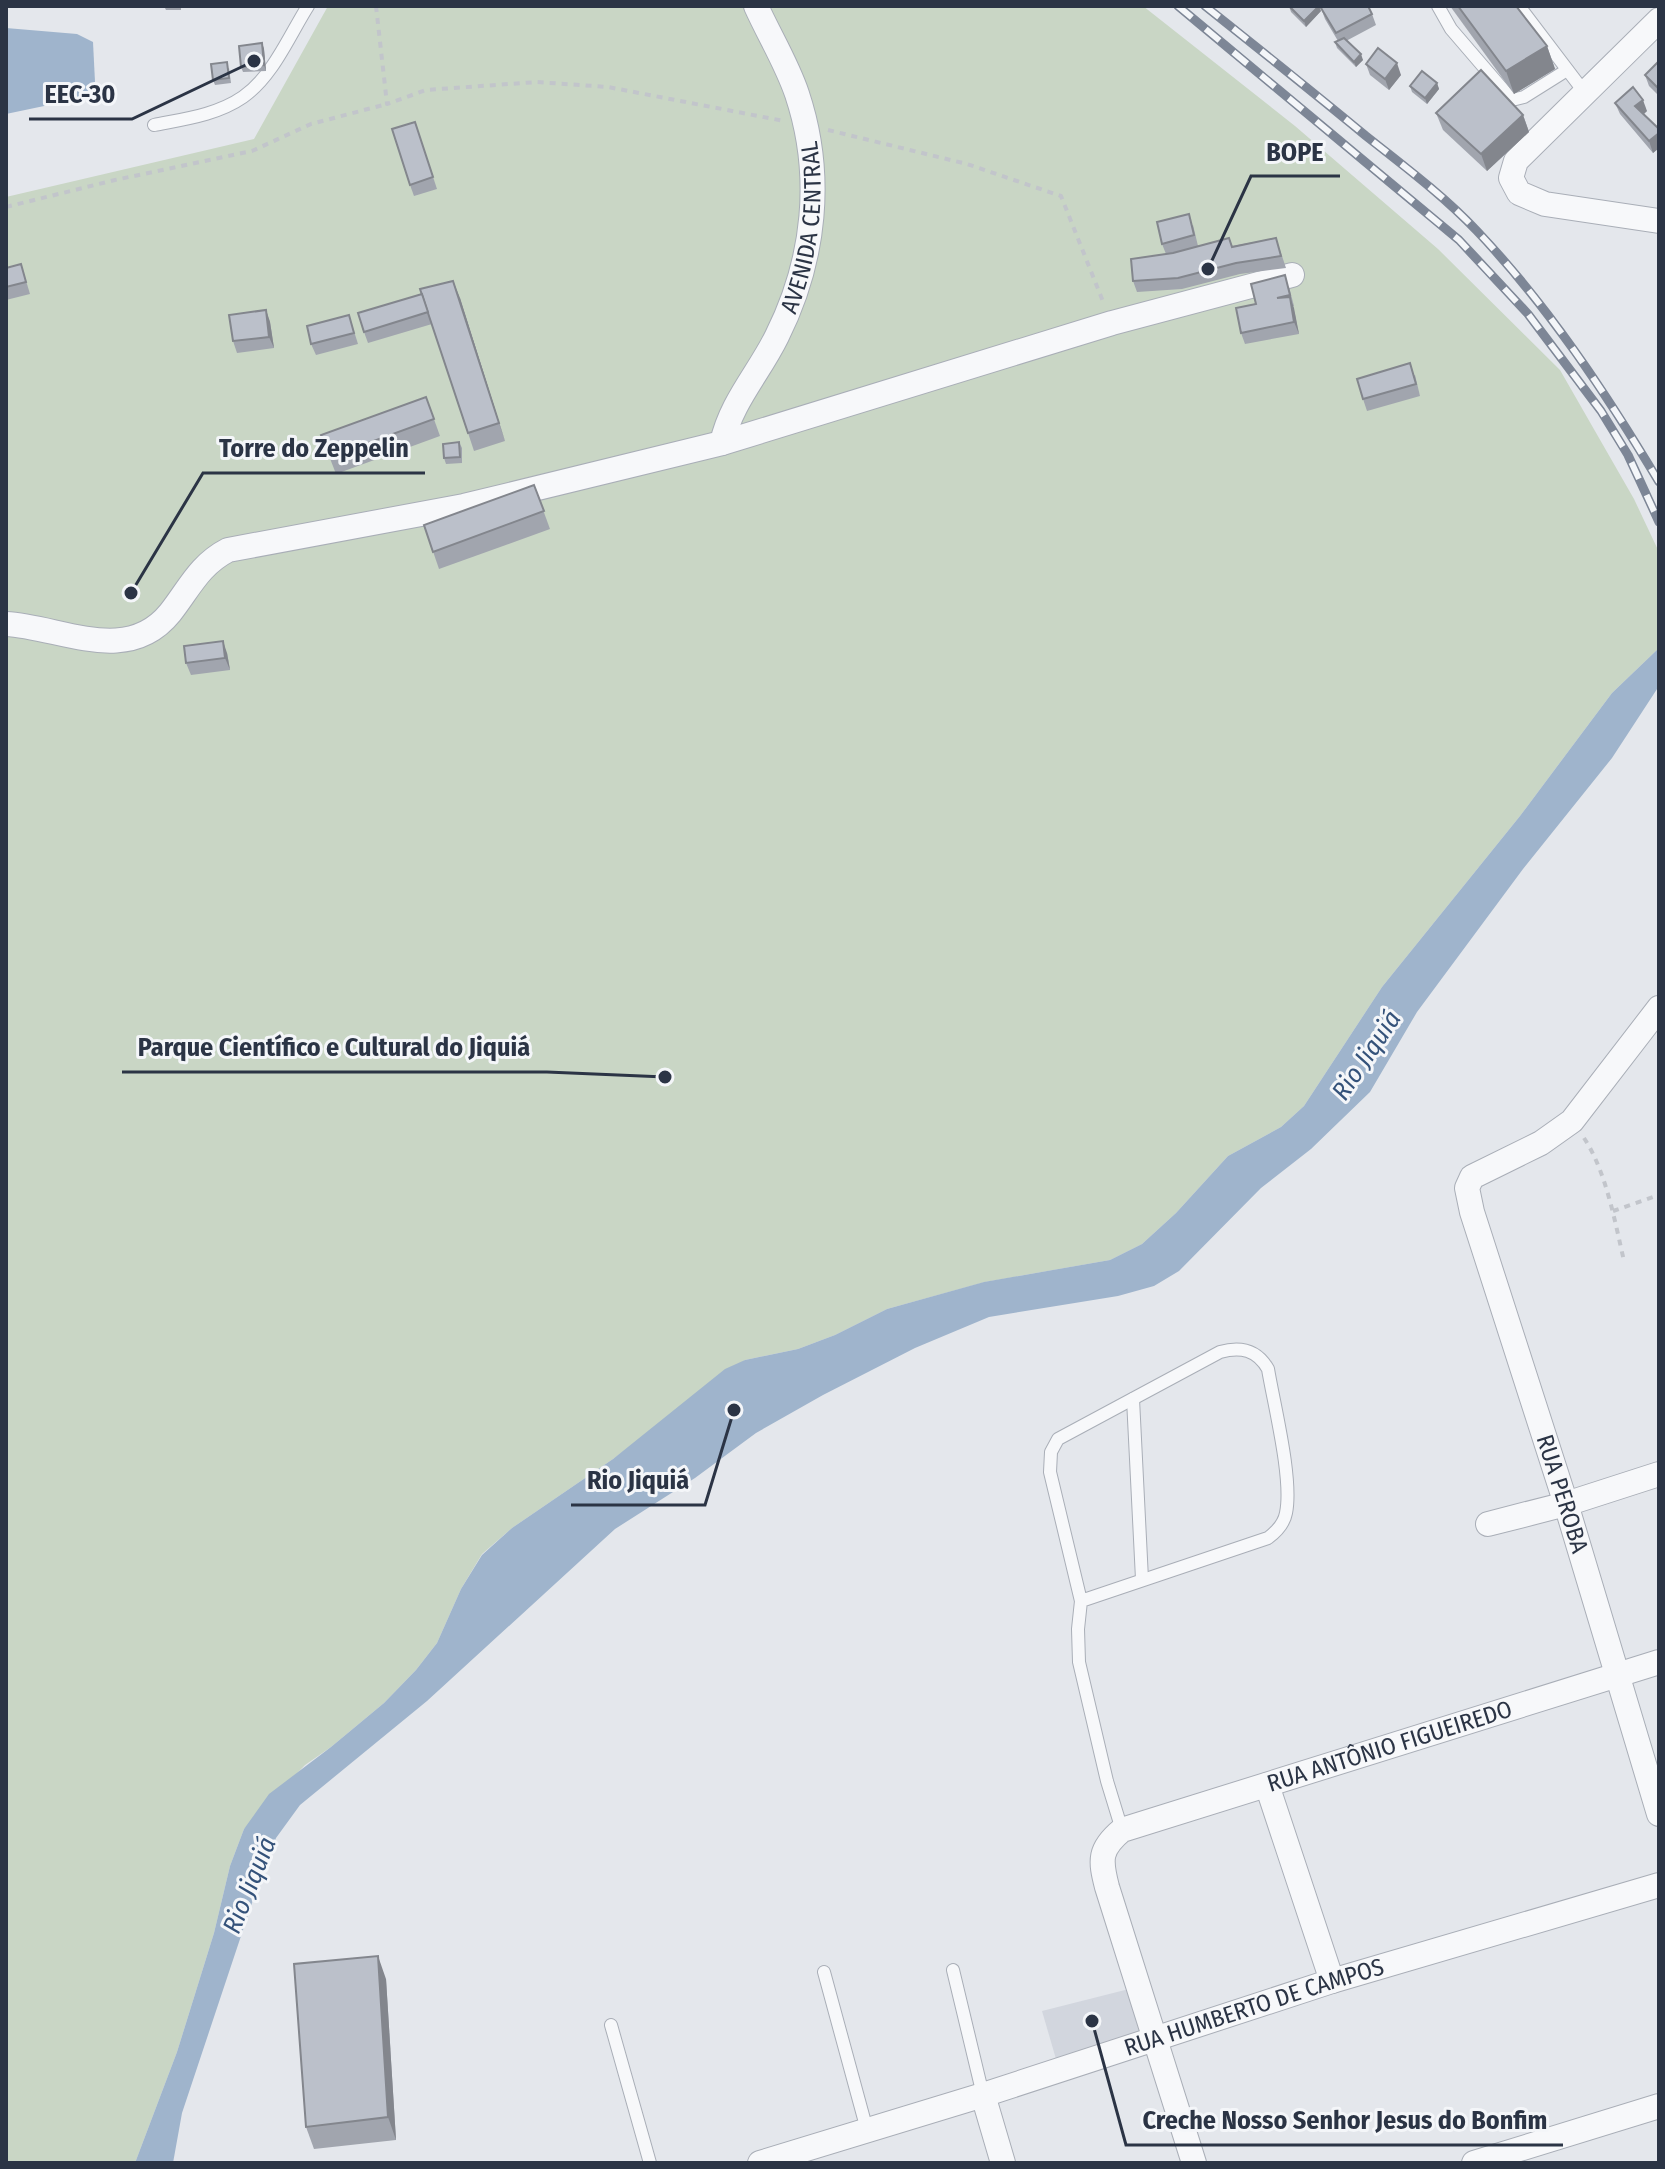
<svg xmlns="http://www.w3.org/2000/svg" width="1665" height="2169" font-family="'Fira Sans Condensed',sans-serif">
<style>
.built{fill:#d2d6de}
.green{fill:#c9d6c5}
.water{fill:#9fb4cc}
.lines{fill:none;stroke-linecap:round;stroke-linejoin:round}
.lane-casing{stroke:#a9aeb7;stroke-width:14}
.street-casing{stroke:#a9aeb7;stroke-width:26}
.path{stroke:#c2c5cb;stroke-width:4;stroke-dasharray:6 6;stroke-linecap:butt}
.lane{stroke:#f7f8fa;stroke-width:12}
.street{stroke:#f7f8fa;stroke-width:24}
.rail-casing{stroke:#7d8696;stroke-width:9}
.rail{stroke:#f4f6f9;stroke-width:6;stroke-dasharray:18;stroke-linecap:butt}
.wall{fill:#a1a5ae}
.shaded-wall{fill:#83868d}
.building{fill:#bbc0ca;stroke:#83868d;stroke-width:2}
.labels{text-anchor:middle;stroke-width:6;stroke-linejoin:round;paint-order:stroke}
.street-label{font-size:24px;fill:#2b3445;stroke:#f4f6f9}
.water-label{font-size:26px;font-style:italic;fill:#34527a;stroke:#f4f6f9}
.leader{fill:none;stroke:#2b3445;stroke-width:3}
.callout-dot{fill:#2b3445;stroke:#f4f6f9;stroke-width:3}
.callout-label{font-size:26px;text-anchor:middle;font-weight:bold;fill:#2b3445;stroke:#f4f6f9;stroke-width:6;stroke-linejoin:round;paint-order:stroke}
</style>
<rect width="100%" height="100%" fill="#e4e7ec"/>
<path class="built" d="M1129,1989L1142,2032L1056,2059L1042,2011Z"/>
<path class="green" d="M328,6H1143L1295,126L1438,249L1560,370L1634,499L1659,552V648L1612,693L1520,816L1382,987L1304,1106L1281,1127L1228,1156L1176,1213L1142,1244L1110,1260L985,1282L887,1309L835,1335L798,1349L745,1360L613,1459L512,1528L482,1554L461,1589L437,1643L416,1670L384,1703L331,1747L305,1765L244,1829L230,1866L214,1933L177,2052L135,2163H6V197L254,139Z"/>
<g class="water">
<path d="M6,28L77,34L93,42L95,82L87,97L6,114Z"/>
<path d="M1659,648V686L1612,758L1523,869L1417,1012L1370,1092L1311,1149L1261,1188L1179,1271L1154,1286L1118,1296L989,1317L915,1348L823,1395L756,1433L695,1478L615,1529L427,1701L300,1805L276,1838L258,1885L182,2113L173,2163H135L177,2052L214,1933L230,1866L244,1829L269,1794L331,1747L384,1703L416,1670L437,1643L461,1589L482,1555L512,1528L613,1459L725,1369L745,1360L798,1349L835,1335L887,1309L984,1282L1110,1260L1142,1244L1176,1213L1228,1156L1281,1127L1304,1106L1382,987L1520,816L1612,693Z"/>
</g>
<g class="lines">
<defs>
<g id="lane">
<path d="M1438,6L1451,29L1512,100L1524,97L1567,70"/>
<path d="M1519,6L1585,93"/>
<path d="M154,125C184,119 217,115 243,97C273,76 289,36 308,6"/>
<path d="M1133,1399L1142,1579"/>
<path d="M1081,1601L1268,1538C1276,1532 1284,1524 1286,1513C1293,1479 1274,1405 1268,1369C1257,1350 1241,1346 1220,1352L1058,1439L1051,1452L1050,1472L1081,1601L1078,1629L1079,1662L1107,1781L1122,1830"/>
<path d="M953,1970L983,2095"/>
<path d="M824,1972L867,2130"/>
<path d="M611,2025L650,2163"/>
</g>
<g id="street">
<path d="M1659,20L1516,161L1511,178L1519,193L1545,204L1659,221"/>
<path id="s1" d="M722,443C731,402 759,373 777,336C815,260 824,175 797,94C787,64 769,35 756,6"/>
<path d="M6,624C61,627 127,666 170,613C189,589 199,565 228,550L464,506L722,443L1112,323L1292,275"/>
<path id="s2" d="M1659,1008L1572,1121L1541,1143L1472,1177L1467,1188L1472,1212L1566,1504L1659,1814"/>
<path d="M1488,1524L1566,1504L1659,1474"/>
<path d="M1267,1785L1332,1981"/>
<path d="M983,2095L1003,2163"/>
<path id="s3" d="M760,2163L983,2095L1332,1981L1659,1885"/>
<path id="s4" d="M1194,2163L1107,1887C1100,1860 1099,1849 1122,1830L1659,1662"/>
<path d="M1474,2163L1659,2106"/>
</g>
</defs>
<use href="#lane" class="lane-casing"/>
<use href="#street" class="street-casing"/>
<g class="path">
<path d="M376,6L387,104L426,90L537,82L608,87L784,121"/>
<path d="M828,130L967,164L1061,196L1104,304"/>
<path d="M6,207L115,180L252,151L311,124L387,104"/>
<path d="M1584,1138C1606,1171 1615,1222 1624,1261"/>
<path d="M1613,1211L1659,1195"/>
</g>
<use href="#lane" class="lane"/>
<use href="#street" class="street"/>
<defs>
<g id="rail">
<path d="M1178,6L1459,240L1528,314L1601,411L1628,455L1659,522"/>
<path d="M1205,6C1259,49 1313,92 1366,136C1404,166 1444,196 1477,231C1548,306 1606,393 1659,482"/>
</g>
</defs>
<use href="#rail" class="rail-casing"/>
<use href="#rail" class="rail"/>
</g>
<g class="wall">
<path d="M164,6H181V10H166Z"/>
<path d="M1289,6L1321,11L1306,27L1291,12Z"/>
<path d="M1450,6H1516L1547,46L1555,69L1514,94Z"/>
<path d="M1321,8L1372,14L1376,25L1346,41L1363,60L1356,67L1337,48L1335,42L1338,41L1325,19Z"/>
<path d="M262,43L264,49L266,71L243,72L241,67Z"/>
<path d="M1659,61V96L1649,86L1645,75Z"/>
<path d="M1366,64L1401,75L1389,90L1370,75Z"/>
<path d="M229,68L231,83L215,85L213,80Z"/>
<path d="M1437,83L1439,89L1427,104L1412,92L1410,86Z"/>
<path d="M1615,103L1647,111L1644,114L1659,129V148L1653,153L1620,114Z"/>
<path d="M1436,113L1523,115L1529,132L1487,171L1443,130Z"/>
<path d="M415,122L437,189L414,196L410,185Z"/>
<path d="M1193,225L1198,246H1232L1276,238L1286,268L1240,274L1182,289L1137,292L1133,281L1166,254L1162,244Z"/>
<path d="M21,264L30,294L6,300V268Z"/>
<path d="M1289,287L1294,306H1293L1299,334L1245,344L1241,333L1256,304Z"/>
<path d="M460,298L505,441L474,451L432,324L368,343L364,332Z"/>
<path d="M266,310L270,322L274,348L237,353L233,341Z"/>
<path d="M349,315L358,344L316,355L311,344Z"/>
<path d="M1415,375L1420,396L1367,411L1363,399Z"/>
<path d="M426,397L440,436L336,474L321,435Z"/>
<path d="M459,442L462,448V463L446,464L444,458Z"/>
<path d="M534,485L550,529L439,569L424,525Z"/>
<path d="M227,653L230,670L191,675L186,663Z"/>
<path d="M386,1979L396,2140L314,2149L306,2127Z"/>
</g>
<g class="shaded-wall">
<path d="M1319,6L1321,11L1306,27L1304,21Z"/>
<path d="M262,43L264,49L266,71L264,65Z"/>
<path d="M1547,46L1555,69L1514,94L1506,71Z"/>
<path d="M1361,54L1363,60L1356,67L1354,62Z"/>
<path d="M1397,63L1401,75L1389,90L1385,79Z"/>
<path d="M1437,83L1439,89L1427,104L1425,98Z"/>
<path d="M1643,100L1647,111L1640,117L1635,106Z"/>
<path d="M1523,115L1529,132L1487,171L1481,154Z"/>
<path d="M1659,133V148L1653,153L1649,141Z"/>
<path d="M453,281L460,298L505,441L499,423Z"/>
<path d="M1290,297L1294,308L1299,334L1294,322Z"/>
<path d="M266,310L270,322L274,348L269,337Z"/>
<path d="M223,641L227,653L230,670L225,658Z"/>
<path d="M378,1956L386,1979L396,2140L388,2117Z"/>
</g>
<g class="building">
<path d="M1289,6H1319L1304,21Z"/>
<path d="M1324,6H1368L1372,14L1336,33L1321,8Z"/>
<path d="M1458,6H1516L1547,46L1506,71Z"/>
<path d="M1344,38L1361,54L1354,62L1335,42Z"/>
<path d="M262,43L264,65L241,67L239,46Z"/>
<path d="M1378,48L1397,63L1385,79L1366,64Z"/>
<path d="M1659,61V89L1645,75Z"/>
<path d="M227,62L229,78L213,80L211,64Z"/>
<path d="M1481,70L1523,115L1481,154L1436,113Z"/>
<path d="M1422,71L1437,83L1425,98L1410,86Z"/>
<path d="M1633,87L1643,100L1635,106L1659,129V133L1649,141L1615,103Z"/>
<path d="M415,122L433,177L410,185L392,129Z"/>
<path d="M1189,214L1194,235L1162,244L1157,222Z"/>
<path d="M1229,238L1232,247L1276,238L1281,256L1236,263L1178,278L1133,281L1131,259L1173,253Z"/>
<path d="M21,264L26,282L6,287V268Z"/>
<path d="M1285,275L1290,295L1277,298L1290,297L1294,322L1241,333L1236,308L1256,304L1251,284Z"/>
<path d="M453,281L499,423L468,433L420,289Z"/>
<path d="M422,294L428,312L364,332L358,313Z"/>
<path d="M266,310L269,337L233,341L229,315Z"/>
<path d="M349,315L354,333L311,344L307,326Z"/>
<path d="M1410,363L1416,384L1363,399L1357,379Z"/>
<path d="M426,397L434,419L330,457L321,435Z"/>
<path d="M459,442L460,457L444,458L443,444Z"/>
<path d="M534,485L544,511L433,552L424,525Z"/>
<path d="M223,641L225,658L186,663L184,646Z"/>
<path d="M378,1956L388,2117L306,2127L294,1964Z"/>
</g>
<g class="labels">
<g class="street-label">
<text dy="8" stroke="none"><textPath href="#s1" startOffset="234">AVENIDA CENTRAL</textPath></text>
<text dy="8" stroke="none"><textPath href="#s2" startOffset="590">RUA PEROBA</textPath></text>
<text dy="8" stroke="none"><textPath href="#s4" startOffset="634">RUA ANTÔNIO FIGUEIREDO</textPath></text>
<text dy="8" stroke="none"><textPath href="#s3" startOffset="518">RUA HUMBERTO DE CAMPOS</textPath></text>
</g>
<g class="water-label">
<text transform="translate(1366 1055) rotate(-56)" y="9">Rio Jiquiá</text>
<text transform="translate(249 1885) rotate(-68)" y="9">Rio Jiquiá</text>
</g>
</g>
<path class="leader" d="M254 61L132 119H29M1208 269L1251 176H1340M131 593L203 473H425M665 1077L547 1072H122M734 1410L705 1505H571M1092 2021L1126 2145H1563"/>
<g class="callout-dot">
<circle cx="254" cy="61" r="8"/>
<circle cx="1208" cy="269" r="8"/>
<circle cx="131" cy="593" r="8"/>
<circle cx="665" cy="1077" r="8"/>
<circle cx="734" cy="1410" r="8"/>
<circle cx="1092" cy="2021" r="8"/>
</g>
<g class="callout-label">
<text x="80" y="103">EEC-30</text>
<text x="1295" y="161">BOPE</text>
<text x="314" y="457">Torre do Zeppelin</text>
<text x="334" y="1056">Parque Científico e Cultural do Jiquiá</text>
<text x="638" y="1489">Rio Jiquiá</text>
<text x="1345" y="2129">Creche Nosso Senhor Jesus do Bonfim</text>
</g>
<rect width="1665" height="2169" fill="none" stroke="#2b3445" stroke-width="16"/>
</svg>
